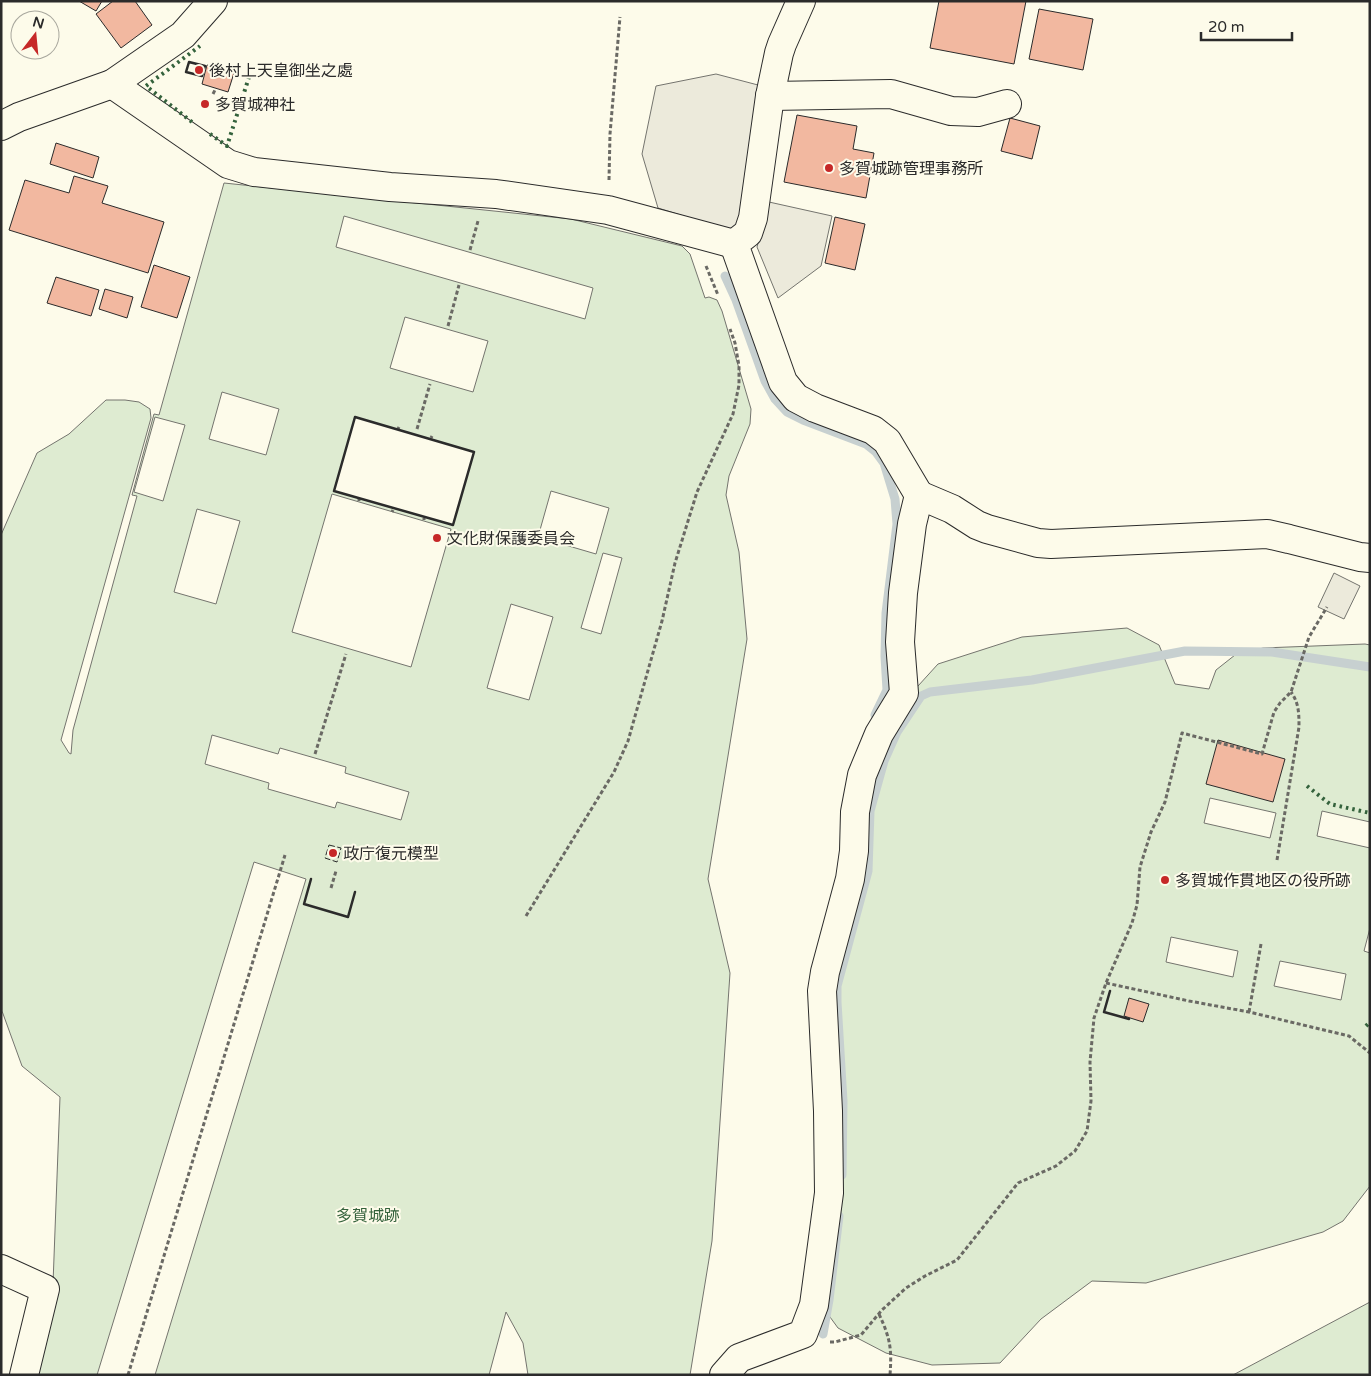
<svg xmlns="http://www.w3.org/2000/svg" width="1371" height="1376" font-family="'Varela Round','Noto Sans JP',sans-serif">
<style>
.green{fill:#deebd1;stroke:#74746e;fill-rule:evenodd}
.parking{fill:#eceadb;stroke:#74746e}
.lines{fill:none;stroke-linecap:round;stroke-linejoin:round}
.stream{stroke:#c7d0d0;stroke-width:9}
.building{fill:#f2b8a0;stroke:#2b2b2b}
.street-casing{stroke:#2b2b2b;stroke-width:30}
.secondary-casing{stroke:#2b2b2b;stroke-width:30}
.path{stroke:#6a6964;stroke-width:3;stroke-dasharray:4 2.5;stroke-linecap:butt}
.street{stroke:#fdfbea;stroke-width:28}
.secondary{stroke:#fdfbea;stroke-width:28}
.hedge{stroke:#34623c;stroke-width:4;stroke-dasharray:2.5 4;stroke-linecap:butt}
.fence{stroke:#2b2b2b;stroke-width:1;stroke-dasharray:6 2.5;stroke-linecap:butt}
.wall{stroke:#2b2b2b;stroke-width:2.5}
.poi-dot{fill:#c62828;stroke:#fdfbea;stroke-width:2}
.labels{text-anchor:middle;stroke-width:4;stroke-linejoin:round;paint-order:stroke}
.poi-label{font-size:16px;fill:#2b2b2b;stroke:#fdfbea;text-anchor:start}
.park-label{font-size:16px;fill:#34623c;stroke:#fdfbea}
</style>
<rect width="100%" height="100%" fill="#fdfbea"/>
<g class="green">
<path d="M224,183L571,219L682,246L690,254L705,298L709,297L717,300L722,311L751,409L750,424L729,476L726,495L739,552L747,639L708,879L730,973L712,1241L690,1375H528L523,1343L506,1312L489,1375H155L306,879L254,862L97,1375H33L53,1284L60,1097L22,1066L2,1011L1,535L37,453L69,434L106,400H125L139,402L150,409L151,418L61,740L69,753L71,754L73,730L137,496L132,495L154,414L159,415ZM344,216L593,288L585,319L336,247ZM405,317L488,341L473,392L390,368ZM222,392L279,409L266,455L209,439ZM155,417L185,425L163,501L134,492ZM355,417L474,452L453,525L334,491ZM551,491L609,508L596,554L538,537ZM332,494L451,529L411,667L292,632ZM197,509L240,521L216,604L174,592ZM603,553L622,558L601,634L581,628ZM511,604L553,617L529,700L487,688ZM212,735L278,754L280,748L346,767L345,773L409,792L401,820L337,802L335,808L268,789L269,783L205,764Z"/>
<path d="M1127,628L1159,645L1175,684L1209,689L1216,670L1235,655L1263,648L1365,644L1370,645V822L1322,811L1317,836L1370,848V928L1364,951L1370,953V1186L1343,1221L1323,1232L1146,1283L1092,1281L1041,1319L1000,1363L932,1365L886,1353L838,1328L822,1306L828,1000L868,791L908,697L938,664L1022,637ZM1210,798L1276,813L1270,838L1204,823ZM1171,937L1238,951L1233,977L1166,962ZM1280,961L1346,974L1341,1000L1274,986Z"/>
<path d="M1370,1302V1375H1233Z"/>
</g>
<g class="parking">
<path d="M716,74L758,85L740,226L732,231L658,208L642,154L656,86Z"/>
<path d="M769,202L832,216L821,266L778,298L757,247Z"/>
<path d="M1334,573L1360,586L1344,619L1318,607Z"/>
</g>
<g class="lines">
<g class="stream">
<path d="M725,276L736,300L765,381L775,399L787,412L803,420L866,444L876,452L884,463L895,499L897,524L886,613L885,656L887,690L875,715"/>
<path d="M842,1175L843,1101L837,1002V986L868,871L870,811L884,761L897,732L921,696L930,692L1032,680L1185,651L1272,652L1370,667"/>
<path d="M823,1334L829,1300L839,1216"/>
</g>
</g>
<g class="building">
<path d="M79,1H102L96,11Z"/>
<path d="M113,1H135L152,25L121,48L96,14Z"/>
<path d="M939,1H1026L1014,64L930,48Z"/>
<path d="M1039,9L1093,19L1083,70L1029,59Z"/>
<path d="M207,65L234,73L228,92L202,84Z"/>
<path d="M797,115L857,126L853,149L874,153L866,198L784,182Z"/>
<path d="M1010,118L1040,126L1032,159L1001,151Z"/>
<path d="M56,143L99,157L93,178L50,164Z"/>
<path d="M74,176L108,186L102,203L164,222L148,273L9,230L25,180L69,193Z"/>
<path d="M835,217L865,224L855,270L825,263Z"/>
<path d="M154,265L190,277L177,318L141,307Z"/>
<path d="M56,277L99,290L91,316L47,303Z"/>
<path d="M105,289L133,297L127,318L99,309Z"/>
<path d="M1218,740L1285,759L1273,802L1206,784Z"/>
<path d="M1129,998L1149,1004L1143,1022L1124,1016Z"/>
</g>
<g class="lines">
<defs>
<g id="street">
<path d="M112,84L228,164L254,172L390,187L496,194L608,210L734,244"/>
<path d="M770,96L891,94L951,111L978,112L1007,104"/>
<path d="M919,495L952,509L977,525L987,529L1038,543L1051,544L1267,534L1289,539L1360,557L1370,558"/>
<path d="M1,1269L45,1289L24,1375"/>
<path d="M724,1375L739,1358L803,1334L814,1305L829,1193L828,1111L822,991L825,972L850,879L854,851L855,812L862,775L879,734L904,693L900,642L903,593L912,524L919,495L887,441L873,430L815,408L796,398L783,382L734,244L748,233L753,218L770,96L779,53L782,44L801,1"/>
</g>
<path id="secondary" d="M1,126L19,117L112,84L183,35L213,1"/>
</defs>
<use href="#street" class="street-casing"/>
<use href="#secondary" class="secondary-casing"/>
<g class="path">
<path d="M213,94L215,90"/>
<path d="M609,180L610,134L620,17"/>
<path d="M470,250L478,221"/>
<path d="M706,266L718,295"/>
<path d="M448,326L459,285"/>
<path d="M398,429L399,427"/>
<path d="M417,429L430,384"/>
<path d="M431,438L432,436"/>
<path d="M359,501V499"/>
<path d="M392,512L393,510"/>
<path d="M424,520V518"/>
<path d="M315,754L346,654"/>
<path d="M1277,860L1299,727C1299,714 1299,703 1291,692"/>
<path d="M331,888L336,871"/>
<path d="M526,916L614,772L628,741L662,621L675,563L697,492L733,414L739,385V366L735,343L730,329"/>
<path d="M1106,983L1189,1001L1249,1012L1349,1036L1370,1053"/>
<path d="M1249,1012L1261,944"/>
<path d="M879,1314C890,1338 892,1348 890,1375"/>
<path d="M830,1342H835L861,1335L882,1310L906,1288L925,1276L957,1260L1018,1183L1056,1166L1075,1151L1087,1131L1091,1101L1090,1062L1094,1018L1106,983L1132,923L1137,905L1140,867L1151,832L1165,802L1182,733L1262,754L1274,712L1280,703L1291,692L1309,637L1327,607"/>
<path d="M128,1375L285,855"/>
</g>
<use href="#street" class="street"/>
<use href="#secondary" class="secondary"/>
<g class="hedge">
<path d="M192,122L146,86L200,46"/>
<path d="M210,134L227,146L250,74"/>
<path d="M1307,786L1330,804L1370,813"/>
<path d="M1366,1026L1370,1022"/>
</g>
<path class="fence" d="M329,845L341,848L337,862L325,858Z"/>
<g class="wall">
<path d="M189,62L205,66L202,76L186,72Z"/>
<path d="M355,417L474,452L453,525L334,491Z"/>
<path d="M311,879L304,904L348,917L355,892"/>
<path d="M1110,991L1104,1012L1129,1019"/>
</g>
</g>
<g class="poi-dot">
<circle cx="199" cy="70" r="5"/>
<circle cx="205" cy="104" r="5"/>
<circle cx="829" cy="168" r="5"/>
<circle cx="437" cy="538" r="5"/>
<circle cx="333" cy="853" r="5"/>
<circle cx="1165" cy="880" r="5"/>
</g>
<g class="labels">
<g class="poi-label">
<text x="209" y="76">後村上天皇御坐之處</text>
<text x="215" y="110">多賀城神社</text>
<text x="839" y="174">多賀城跡管理事務所</text>
<text x="447" y="544">文化財保護委員会</text>
<text x="343" y="859">政庁復元模型</text>
<text x="1175" y="886">多賀城作貫地区の役所跡</text>
</g>
<g class="park-label">
<text x="368" y="1221">多賀城跡</text>
</g>
</g>
<rect width="1371" height="1376" fill="none" stroke="#2b2b2b" stroke-width="5"/>
<g transform="translate(35 35) rotate(16)"><circle r="24" fill="#fdfbea" stroke="#a9a89e"/>
<path d="M0-4L9 19L0 12L-9 19Z" fill="#c62828"/>
<text y="-8" font-size="14" font-weight="bold" text-anchor="middle" fill="#2b2b2b">N</text>
</g>
<path d="M1201 32v8h91v-8" fill="none" stroke="#2b2b2b" stroke-width="2.5"/>
<text x="1208" y="32" font-size="15" fill="#2b2b2b" stroke="#fdfbea" stroke-width="4" paint-order="stroke">20 m</text>
</svg>
